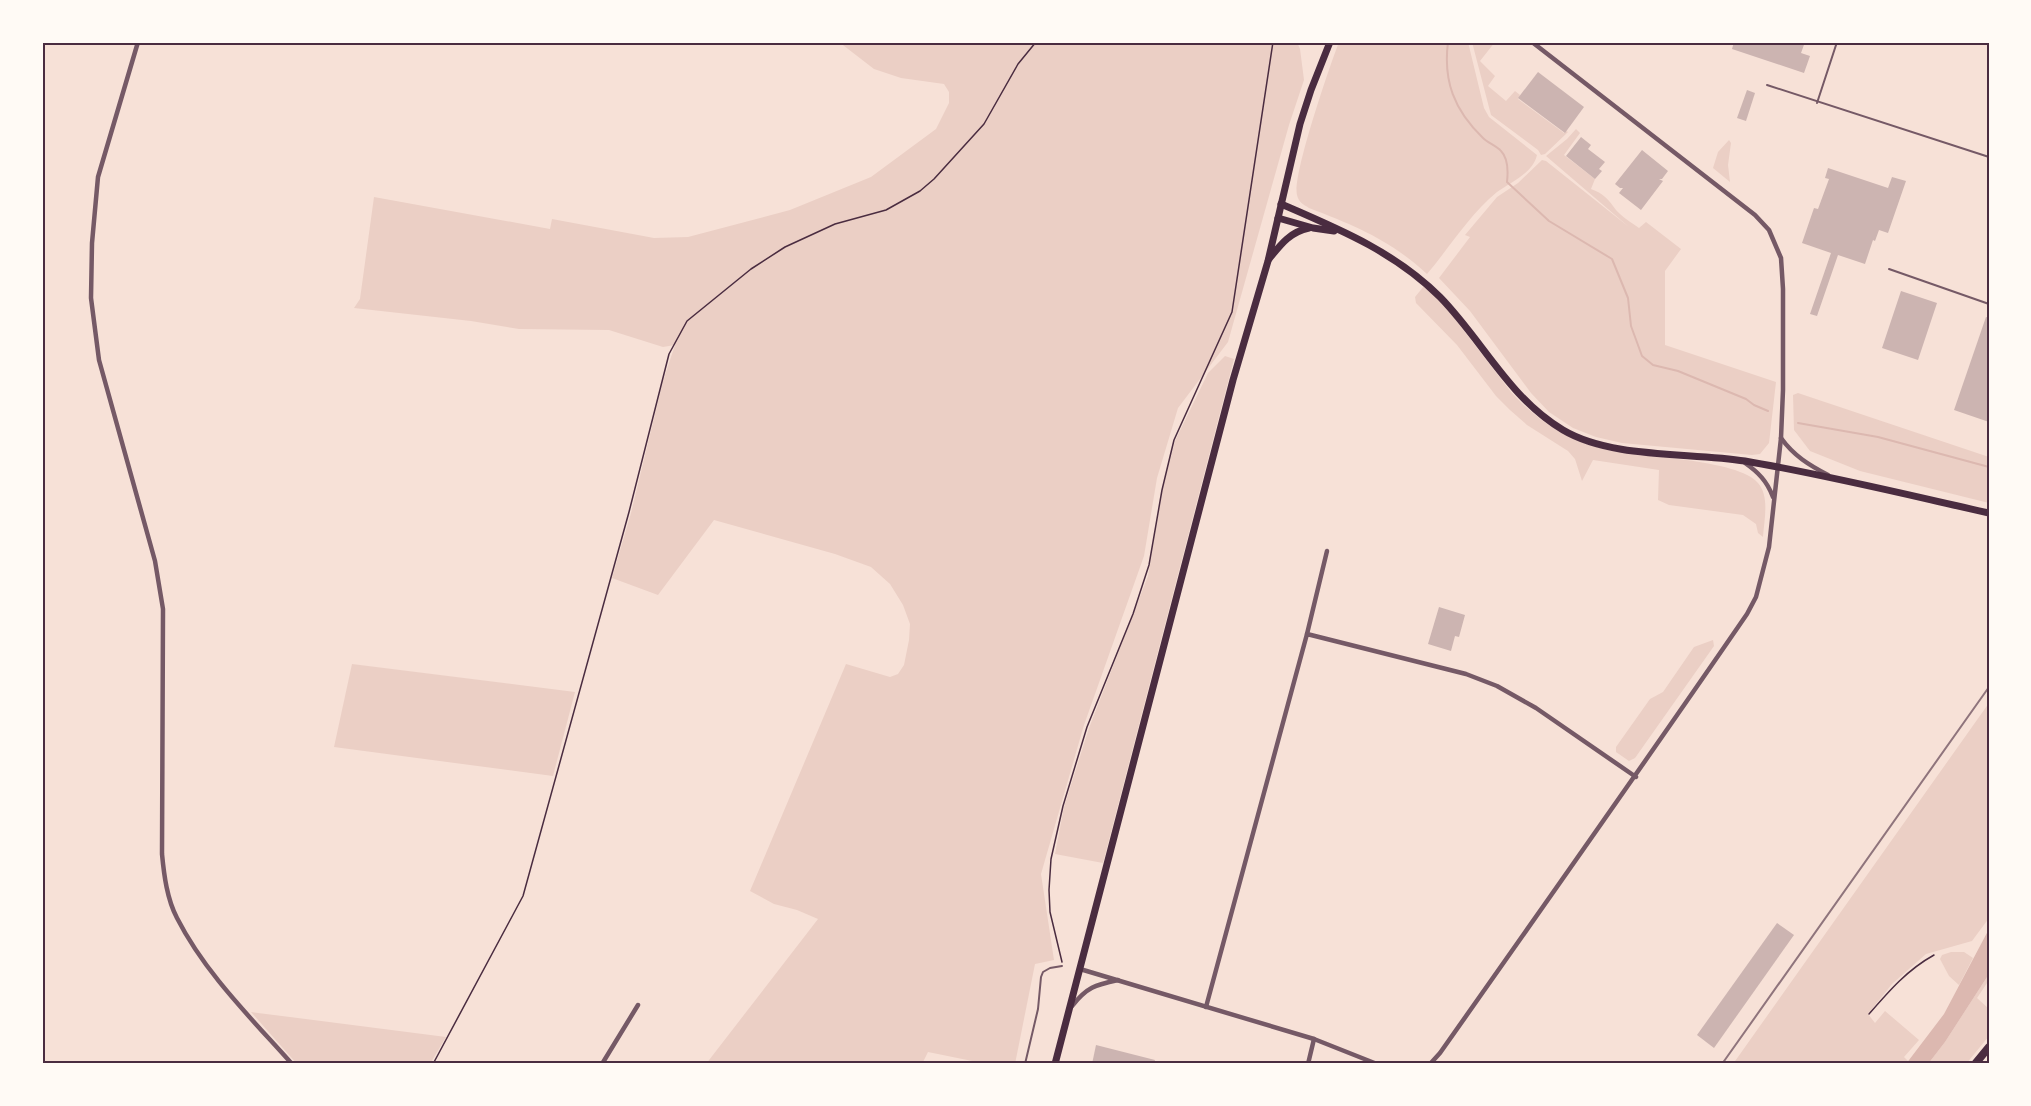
<svg xmlns="http://www.w3.org/2000/svg" width="2031" height="1106" font-family="Montserrat,sans-serif">
<style>
.green{fill:#ebcfc5}
.water{fill:#dcb8b0}
.lines{fill:none;stroke-linecap:round;stroke-linejoin:round}
.stream{stroke:#dcb8b0;stroke-width:2}
.building{fill:#ccb4b1}
.path{stroke:#4a2c40;stroke-width:1.5}
.service{stroke:#755966;stroke-width:2}
.minor{stroke:#755966;stroke-width:4.5}
.secondary{stroke:#4a2c40;stroke-width:7}
.primary{stroke:#4a2c40;stroke-width:8}
.rail{stroke:#8f747c;stroke-width:2}
.neatline{fill:none;stroke:#4a2c40;stroke-width:2}
</style>
<rect width="100%" height="100%" fill="#f7e1d7"/>
<g class="green">
<path d="M839,42H1297L1300,49L1304,80L1289,125L1228,342L1178,408L1157,478L1144,556L1084,725L1041,874L1054,960L1035,964L1015,1064H987L928,1052L922,1064H706L818,919L797,910L774,904L750,891L846,664L890,677L898,674L904,665L909,640L910,624L903,605L890,584L871,567L835,554L714,520L658,595L612,578L631,513L663,381L675,345L663,347L609,330L519,329L471,321L354,308L360,299L374,197L550,229L552,219L654,238L688,237L790,210L871,177L936,129L949,103V92L944,84L901,78L874,69Z"/>
<path d="M1339,42H1468L1484,108L1489,117L1537,155C1533,173 1511,182 1497,192C1469,215 1450,247 1427,274C1390,240 1356,226 1309,208C1303,204 1299,203 1297,195C1292,176 1330,65 1339,42Z"/>
<path d="M1472,42H1495L1480,61L1495,76L1488,86L1506,101L1515,91L1520,95L1518,99L1564,133L1566,131L1568,132L1545,154L1541,155L1538,150L1491,115Z"/>
<path d="M1576,129L1580,133L1564,155L1595,179L1591,189C1603,193 1609,200 1616,210C1622,217 1632,223 1639,228L1646,222L1681,249L1665,271V345L1776,382L1769,443L1760,454L1752,455L1622,443L1596,437L1573,428L1549,412L1531,393L1470,311L1439,278L1470,237L1465,235L1497,197L1518,183L1542,160L1546,161L1629,227L1546,156L1567,139Z"/>
<path d="M1729,140L1731,143L1728,165L1730,182L1713,168L1718,152Z"/>
<path d="M1424,286L1441,301L1511,392C1536,420 1567,440 1603,449C1637,457 1739,459 1758,483C1770,497 1764,520 1763,537L1758,533L1756,524L1743,515L1669,505L1658,500L1659,470L1593,460L1582,481L1575,459L1568,451L1527,425L1510,410L1496,396L1457,345L1416,303L1415,297Z"/>
<path d="M1225,356L1234,359L1103,863L1055,854L1064,807L1089,728L1148,576L1163,488L1175,441L1208,373Z"/>
<path d="M1798,393L1989,457V503L1860,471L1810,451L1794,430L1793,395Z"/>
<path d="M1713,640L1714,646L1635,758L1629,761L1616,752V747L1650,699L1663,692L1694,647Z"/>
<path d="M352,664L575,692L553,776L334,747Z"/>
<path d="M1989,703V918L1972,941L1926,954L1892,984L1868,1014L1875,1023L1885,1011L1919,1040L1904,1057L1908,1061L1906,1064H1733Z"/>
<path d="M1951,952H1964L1973,958L1959,985L1949,976L1940,959L1942,955Z"/>
<path d="M1989,974V980L1977,998L1989,1009V1036L1966,1064H1928L1945,1042Z"/>
<path d="M251,1012L446,1037L430,1064H297Z"/>
</g>
<path class="water" d="M1989,929V974L1945,1042L1928,1064H1906L1944,1014Z"/>
<g class="lines">
<g class="stream">
<path d="M1448,42C1443,81 1454,110 1483,138C1488,143 1497,146 1501,151C1508,158 1508,173 1507,182L1549,221L1612,259L1628,298L1631,326L1642,356L1653,365L1678,371L1746,399L1754,405L1768,411"/>
<path d="M1798,423L1878,437L1989,467"/>
</g>
</g>
<g class="building">
<path d="M1734,42H1805L1801,53L1810,56L1804,73L1732,49Z"/>
<path d="M1538,72L1584,107L1565,133L1518,98Z"/>
<path d="M1747,90L1755,93L1746,121L1737,118Z"/>
<path d="M1581,137L1591,145L1588,149L1605,162L1599,169L1602,171L1595,179L1566,156Z"/>
<path d="M1642,150L1668,171L1662,179H1659L1663,181L1641,210L1619,193L1623,188H1620L1615,184Z"/>
<path d="M1828,168L1888,188L1892,177L1906,181L1888,233L1879,230L1875,241L1873,240L1865,264L1838,255L1817,316L1810,314L1831,253L1802,243L1814,208L1818,209L1829,179L1825,178Z"/>
<path d="M1901,291L1937,303L1918,360L1882,348Z"/>
<path d="M1986,317L1989,318V422L1954,410Z"/>
<path d="M1439,607L1465,615L1459,637L1455,636L1451,651L1428,644Z"/>
<path d="M1777,923L1794,935L1714,1048L1697,1035Z"/>
<path d="M1096,1045L1155,1060L1154,1064H1092Z"/>
</g>
<g class="lines">
<g class="path">
<path d="M1062,962L1050,912L1049,890L1051,859L1063,806L1087,727L1133,614L1149,565L1162,490L1174,440L1232,312L1273,42"/>
<path d="M1869,1014C1889,991 1907,970 1934,955"/>
<path d="M433,1064L523,896L629,512L669,354L687,321L751,269L785,247L835,224L886,210L920,191L934,179L984,124L1018,64L1036,42"/>
</g>
<g class="service">
<path d="M1767,85L1989,157"/>
<path d="M1817,103L1837,42"/>
<path d="M1889,269L1989,304"/>
<path d="M1025,1064L1038,1009L1041,977L1043,972L1050,968L1062,966"/>
</g>
<g class="minor">
<path d="M138,42L98,177L92,243L91,298L99,360L155,561L163,609L162,854C164,875 167,899 177,918C205,973 251,1018 292,1064"/>
<path d="M1781,438C1794,456 1809,465 1828,475"/>
<path d="M1745,463C1758,472 1767,481 1773,497"/>
<path d="M1307,634L1327,551"/>
<path d="M1080,969L1314,1039L1377,1064"/>
<path d="M1072,1006C1087,987 1095,985 1118,980"/>
<path d="M1206,1007L1307,634L1466,674L1497,686L1536,708L1636,777"/>
<path d="M602,1064L638,1005"/>
<path d="M1308,1064L1314,1039"/>
<path d="M1430,1064L1440,1053C1543,907 1646,761 1747,614L1756,597L1769,547L1781,438L1783,390V289L1781,258L1769,230L1755,215L1532,42"/>
</g>
<g class="secondary">
<path d="M1281,204C1339,229 1395,252 1440,297C1483,341 1509,398 1563,430C1612,459 1689,452 1745,461C1827,475 1908,495 1989,513"/>
<path d="M1278,218L1313,228L1334,231"/>
<path d="M1269,259C1281,244 1290,232 1309,228"/>
<path d="M1055,1064L1233,380L1268,261L1300,124L1311,90L1330,42"/>
</g>
<path class="primary" d="M1975,1064L1989,1047"/>
<path class="rail" d="M1722,1064L1989,687"/>
</g>
<rect width="2031" height="1106" fill="none" stroke="#fffaf5" stroke-width="87"/>
<rect x="44" y="44" width="1944" height="1018" class="neatline"/>
</svg>
